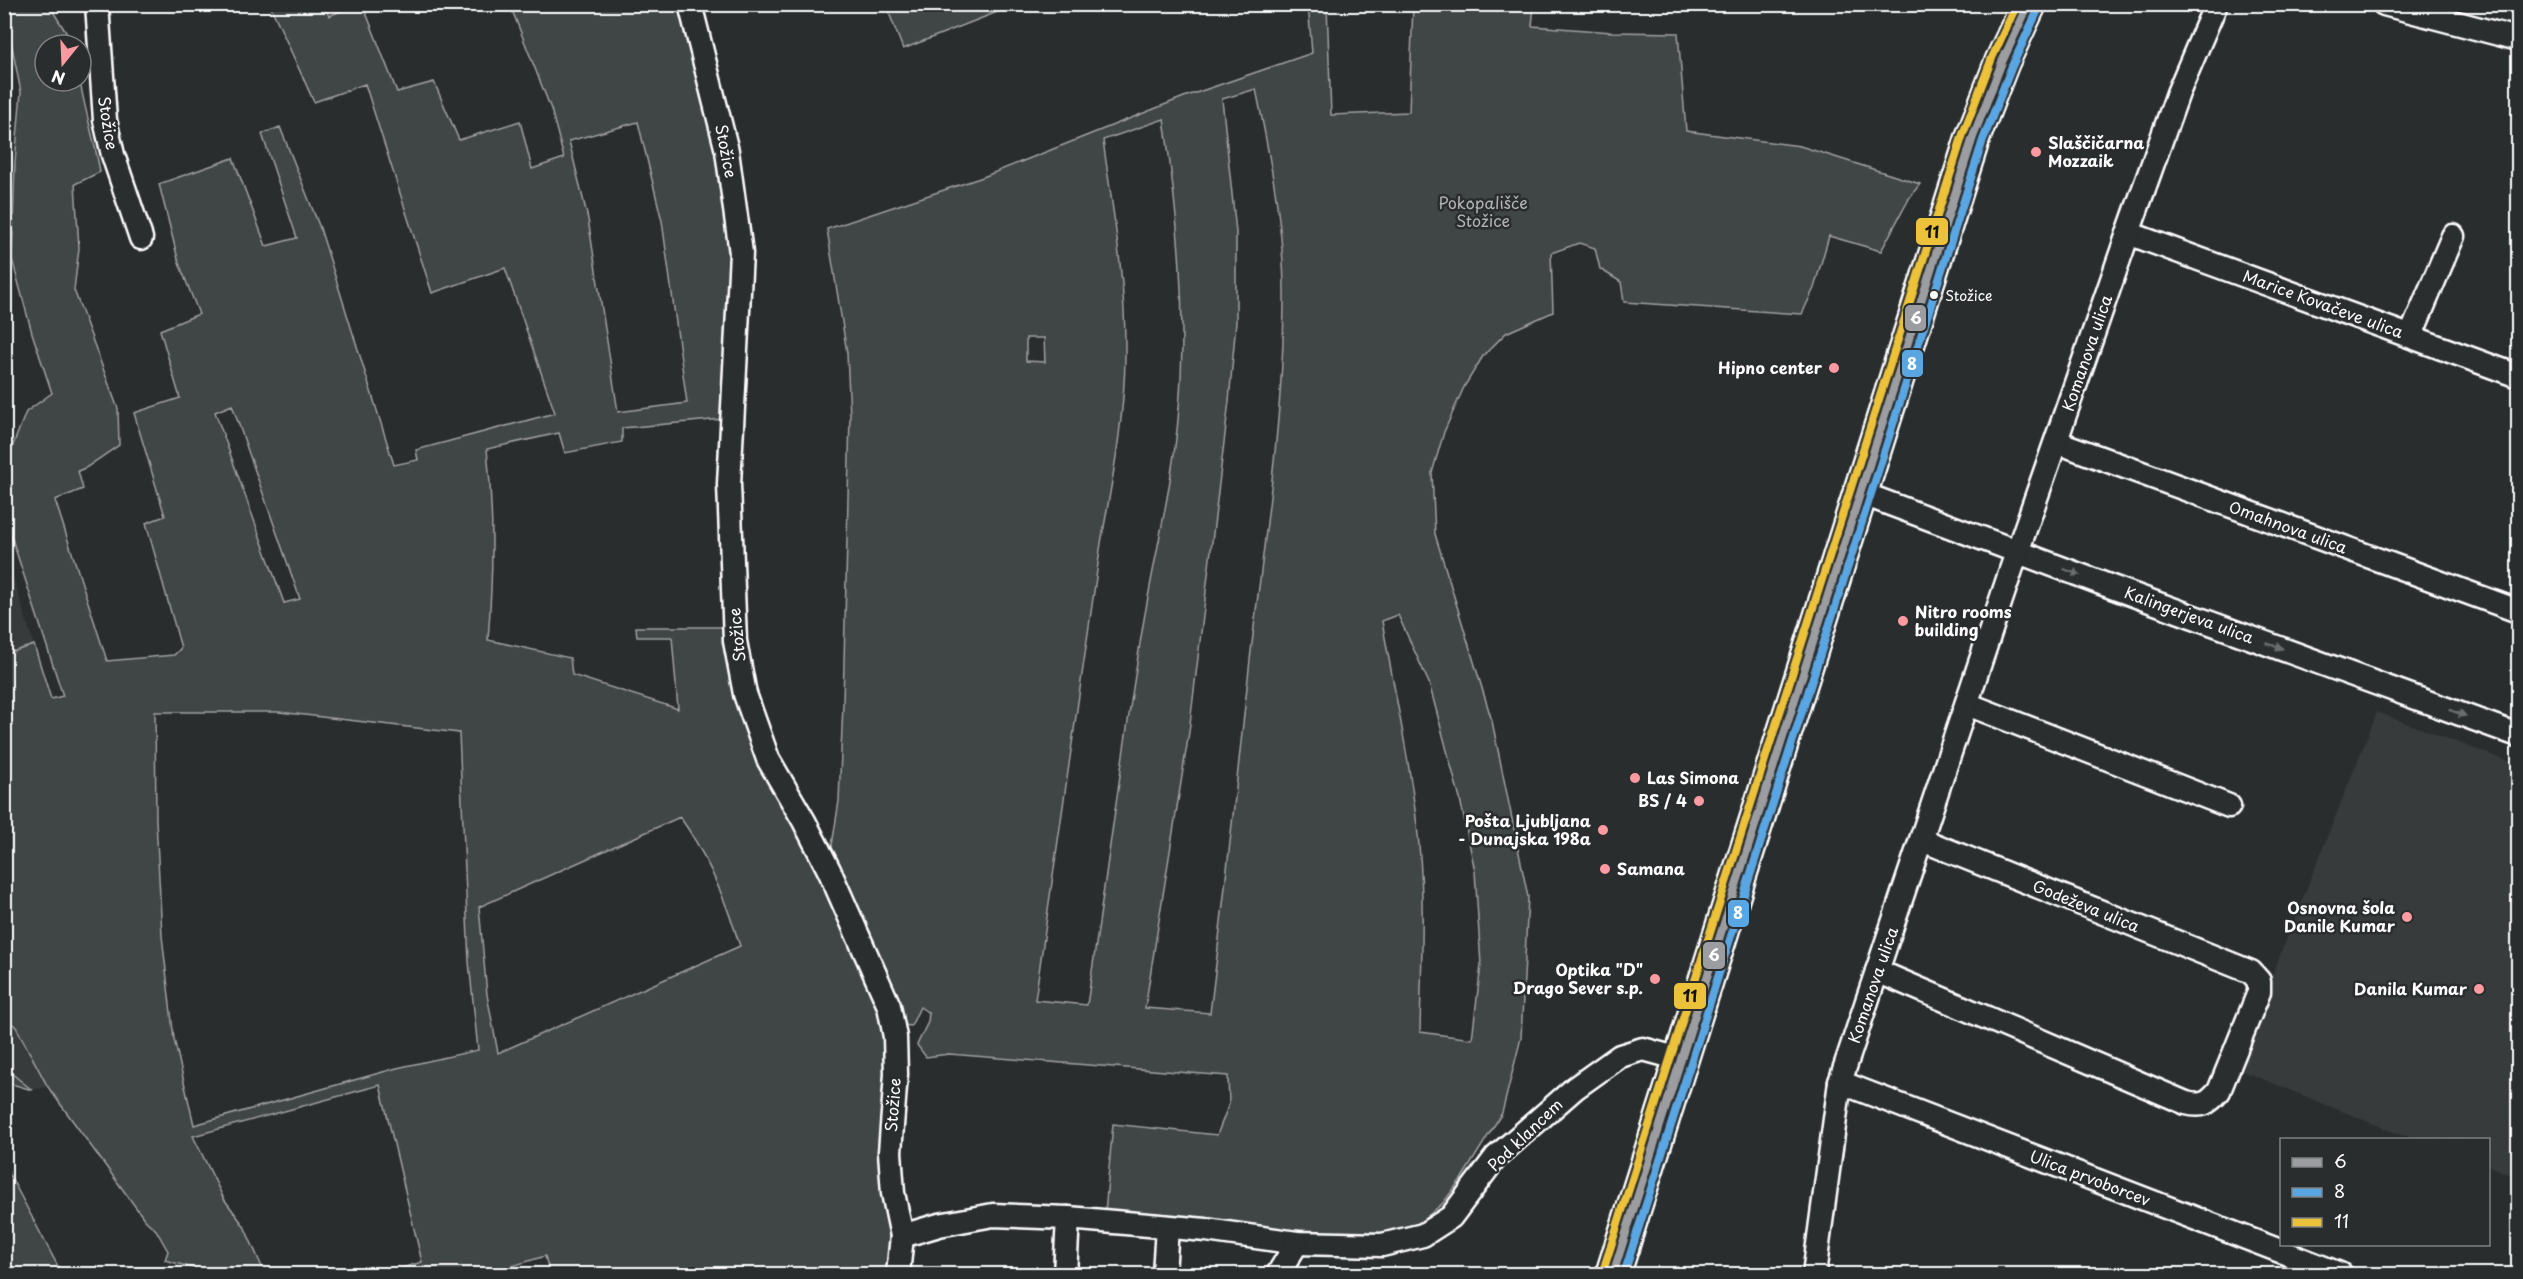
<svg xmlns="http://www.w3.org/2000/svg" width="2523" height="1279" font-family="'Playpen Sans',sans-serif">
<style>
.built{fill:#373a3b}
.green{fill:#414445;stroke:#a0a2a2;stroke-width:1.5;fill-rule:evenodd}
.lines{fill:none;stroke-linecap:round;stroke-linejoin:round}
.minor-casing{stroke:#fff;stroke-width:27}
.secondary-casing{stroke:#fff;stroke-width:38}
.minor{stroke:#2a2d2e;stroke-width:22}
.secondary{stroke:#2a2d2e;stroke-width:33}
.bus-1-casing{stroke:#2a2d2e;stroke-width:12}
.bus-2-casing{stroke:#2a2d2e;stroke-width:12}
.bus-3-casing{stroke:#2a2d2e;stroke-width:12}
.bus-1{stroke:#9b9da0;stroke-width:8}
.bus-2{stroke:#5aa6e3;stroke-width:8}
.bus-3{stroke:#edc23b;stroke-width:8}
.oneway{fill:#6a6c6d}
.poi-dot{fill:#ff9aa2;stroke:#2a2d2e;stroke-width:2}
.bus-dot{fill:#fff;stroke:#2a2d2e;stroke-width:2}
.labels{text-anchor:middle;stroke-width:5;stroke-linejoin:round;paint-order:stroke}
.bus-label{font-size:14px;fill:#fff;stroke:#2a2d2e;text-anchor:start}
.street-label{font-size:16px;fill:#fff;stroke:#2a2d2e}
.poi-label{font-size:16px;font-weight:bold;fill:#fff;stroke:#2a2d2e;text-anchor:end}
.park-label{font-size:16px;fill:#b3b4b5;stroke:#2a2d2e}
.line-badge{stroke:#2a2d2e;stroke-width:2}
.badge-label{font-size:16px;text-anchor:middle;font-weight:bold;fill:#fff}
.pale-badge-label{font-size:16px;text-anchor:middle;font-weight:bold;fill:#111}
</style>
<rect width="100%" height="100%" fill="#2a2d2e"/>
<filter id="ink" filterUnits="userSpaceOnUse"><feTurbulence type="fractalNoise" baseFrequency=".0167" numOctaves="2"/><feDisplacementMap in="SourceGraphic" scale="12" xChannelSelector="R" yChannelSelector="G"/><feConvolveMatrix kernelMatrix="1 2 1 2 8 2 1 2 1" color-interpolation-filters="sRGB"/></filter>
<g filter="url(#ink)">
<g class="built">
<path d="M5,551L34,645L5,654H4Z"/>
<path d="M2377,712L2518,765V1178L2489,1166L2488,1140L2421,1139L2401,1135L2235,1068Z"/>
<path d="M4,1017L16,1027L48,1087L32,1090L5,1069Z"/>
</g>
<g class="green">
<path d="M1308,4L1327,5L1331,115L1409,112L1413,5H1534L1532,26L1612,32L1678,33L1686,131L1800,146L1920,184L1910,197L1881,251L1829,236L1814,288L1802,314L1624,302L1621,282L1600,269L1595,248L1579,243L1551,253L1553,312L1506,333L1483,356L1464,387L1444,432L1432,473L1435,534L1492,721L1528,897L1521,1038L1502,1113L1462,1178L1443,1203L1417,1225L1380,1236L1337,1237L1105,1212L1113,1124L1217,1135L1229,1104L1228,1076L949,1054L926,1057L917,1045L928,1022L929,1013L920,1007L911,1026L903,1025L831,852L839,801L843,704L850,416L847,353L827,229L983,177L1184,97L1312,53ZM1256,89C1270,158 1285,231 1284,302C1283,420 1264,542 1250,660C1237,777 1225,895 1210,1013L1145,1008L1189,732L1229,401L1236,322V232L1222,99ZM1164,119C1178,216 1187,311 1179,408C1173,489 1151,569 1139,650C1120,768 1105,886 1087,1005L1035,1000L1101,543C1113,478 1126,410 1125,344C1125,276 1112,207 1103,140ZM1026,338H1044L1045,362L1026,361ZM1398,615L1429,683L1460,799L1475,871L1481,965L1472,1039L1420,1032C1421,970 1425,907 1419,845C1412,770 1395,695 1382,621Z"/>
<path d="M7,5H49L74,45H45V81H80C85,112 95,141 100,172L75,184L79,248L74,290L118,409L119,445L87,467L78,471L83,489L55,500L107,661L174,655L181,648L146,523L165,516L134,413L180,398L160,330L199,314L179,263L159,184L233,158L266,246L297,238L262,134L280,127L320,228L394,465L418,460L416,450L555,413L505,268L432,293L365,84L314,102L270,5H324L329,16L355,5H363L397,92L434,82L459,140L520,121L532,169L564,158L551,109L510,5H681C701,86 723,167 729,251C733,307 726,364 723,419L622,428V442L565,453L559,433L487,449C494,516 493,573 488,640L570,658L572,675L678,709L672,637H637L636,627H724L735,694L749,742L767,779L799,822L872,988L885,1030L890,1274H550L545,1256L486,1274H382L422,1262L380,1085L193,1136L224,1199L244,1226L265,1274H206L207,1272L165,1260L168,1251L156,1230L145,1220L48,1087L16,1027L5,1017V654L34,645L51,699L63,696L5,517L4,468L26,412L52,393L32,333L12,259L15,162L21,92L5,11ZM638,122L662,221L687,403L618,412L588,219L569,141ZM232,405L300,599L284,603L215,412ZM155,712H279L459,733L469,962L478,1050L397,1068L194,1125L174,1039L162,936L156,820ZM680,817C708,856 726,901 740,946L498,1053L487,995L479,907Z"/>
<path d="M886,5H1015L903,49Z"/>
<path d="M5,1068L32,1090L5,1082Z"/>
<path d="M5,1166L62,1274H5Z"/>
</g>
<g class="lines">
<defs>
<g id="minor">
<path d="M97,4L105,120L113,155L141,238"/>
<path d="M690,4L727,151L741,253L729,484L735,641L745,694L768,759L804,821L829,870L889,1006L895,1037L896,1074L890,1152L893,1193L902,1236L898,1274"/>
<path d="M2384,4L2518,39"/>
<path d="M2128,233L2518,376"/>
<path d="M2411,335L2453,236"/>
<path d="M2057,442L2518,611"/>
<path d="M1861,493L2109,586L2518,735"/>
<path d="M1967,704L2229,806"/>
<path d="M1877,971L2186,1103C2202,1107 2208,1104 2219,1091L2259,992V981L2251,972L1922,840"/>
<path d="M1840,1082L2340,1274"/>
<path d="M902,1236L939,1225L993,1215L1068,1218L1206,1230L1297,1243L1382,1245L1423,1235L1451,1217L1496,1157L1575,1088L1620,1056L1643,1049L1680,1059"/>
<path d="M1065,1274L1068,1218"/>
<path d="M1164,1274L1167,1227"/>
<path d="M1278,1274L1297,1243"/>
<path d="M1814,1274L1840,1082L2012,567L2132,222L2178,93L2216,4"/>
</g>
<path id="secondary" d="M1613,1274L1973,137L2002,62L2029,4"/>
</defs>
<use href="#minor" class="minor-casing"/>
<use href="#secondary" class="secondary-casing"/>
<use href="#minor" class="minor"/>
<use href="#secondary" class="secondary"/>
<defs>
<path id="bus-1" d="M1613,1274L1973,137L2002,62L2029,4"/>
<path id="bus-2" d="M1624,1274L1983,140L2012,66L2039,8"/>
<path id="bus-3" d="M1603,1271L1963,134L1992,58L2017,4"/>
</defs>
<use href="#bus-1" class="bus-1-casing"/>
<use href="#bus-2" class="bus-2-casing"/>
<use href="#bus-3" class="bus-3-casing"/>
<use href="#bus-1" class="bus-1"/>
<use href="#bus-2" class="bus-2"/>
<use href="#bus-3" class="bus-3"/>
</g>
<defs><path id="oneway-solid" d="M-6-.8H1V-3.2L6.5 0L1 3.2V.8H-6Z" transform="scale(1.5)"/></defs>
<g class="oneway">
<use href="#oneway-solid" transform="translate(2072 572) rotate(21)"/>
<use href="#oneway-solid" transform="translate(2275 646) rotate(19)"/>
<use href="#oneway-solid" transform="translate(2458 713) rotate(21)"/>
</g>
</g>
<g class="poi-dot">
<circle cx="2036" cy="152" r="6"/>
<circle cx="1834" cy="368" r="6"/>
<circle cx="1903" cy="621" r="6"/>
<circle cx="1635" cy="778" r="6"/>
<circle cx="1699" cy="801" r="6"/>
<circle cx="1603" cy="830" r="6"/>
<circle cx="1605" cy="869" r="6"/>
<circle cx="2407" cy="917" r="6"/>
<circle cx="1655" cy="979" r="6"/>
<circle cx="2479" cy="989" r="6"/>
</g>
<circle class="bus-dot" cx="1934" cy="295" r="5"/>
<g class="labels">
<g class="bus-label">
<text x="1945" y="301">Stožice</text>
</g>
<g class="street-label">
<text transform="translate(108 123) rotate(81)" y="6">Stožice</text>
<text transform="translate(726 151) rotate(79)" y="6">Stožice</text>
<text transform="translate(2323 304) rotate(20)" y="6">Marice Kovačeve ulica</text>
<text transform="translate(2087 353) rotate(-71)" y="6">Komanova ulica</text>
<text transform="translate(2288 527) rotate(20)" y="6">Omahnova ulica</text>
<text transform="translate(2189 615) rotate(20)" y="6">Kalingerjeva ulica</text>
<text transform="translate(737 635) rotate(-96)" y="6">Stožice</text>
<text transform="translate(2086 906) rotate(22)" y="6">Godeževa ulica</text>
<text transform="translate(1873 985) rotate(-71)" y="6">Komanova ulica</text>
<text transform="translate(893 1105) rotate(-86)" y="6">Stožice</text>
<text transform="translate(1525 1135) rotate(-44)" y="6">Pod klancem</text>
<text transform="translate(2090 1178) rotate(21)" y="6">Ulica prvoborcev</text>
</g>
<g class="poi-label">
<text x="2048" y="149" text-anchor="start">Slaščičarna<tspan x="2048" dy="18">Mozzaik</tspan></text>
<text x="1822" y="374">Hipno center</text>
<text x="1915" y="618" text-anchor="start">Nitro rooms<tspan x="1915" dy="18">building</tspan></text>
<text x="1647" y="784" text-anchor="start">Las Simona</text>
<text x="1687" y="807">BS / 4</text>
<text x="1591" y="827">Pošta Ljubljana<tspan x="1591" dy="18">- Dunajska 198a</tspan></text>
<text x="1617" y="875" text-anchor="start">Samana</text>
<text x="2395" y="914">Osnovna šola<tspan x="2395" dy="18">Danile Kumar</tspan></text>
<text x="1643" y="976">Optika "D"<tspan x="1643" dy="18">Drago Sever s.p.</tspan></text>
<text x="2467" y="995">Danila Kumar</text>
</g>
<g class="park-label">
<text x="1483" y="209">Pokopališče<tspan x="1483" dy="18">Stožice</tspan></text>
</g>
</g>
<g class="line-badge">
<rect x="1915" y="217" width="34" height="29" rx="6" fill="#edc23b"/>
<rect x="1904" y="304" width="23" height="28" rx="6" fill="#9b9da0"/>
<rect x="1901" y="349" width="23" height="29" rx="6" fill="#5aa6e3"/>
<rect x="1727" y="899" width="23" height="29" rx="6" fill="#5aa6e3"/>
<rect x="1702" y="941" width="24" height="29" rx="6" fill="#9b9da0"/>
<rect x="1673" y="982" width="34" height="28" rx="6" fill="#edc23b"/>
</g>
<g class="badge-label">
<text x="1916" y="324">6</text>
<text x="1912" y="370">8</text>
<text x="1738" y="919">8</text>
<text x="1714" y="961">6</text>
</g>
<g class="pale-badge-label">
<text x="1932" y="238">11</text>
<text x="1690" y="1002">11</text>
</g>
<rect width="2523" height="1279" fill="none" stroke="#2a2d2e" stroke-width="24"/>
<rect x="12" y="12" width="2499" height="1255" fill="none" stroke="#fff" stroke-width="2" filter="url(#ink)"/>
<rect x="2280" y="1138" width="210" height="108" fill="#2a2d2e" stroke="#7f8182" stroke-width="1.5"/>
<rect x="2292" y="1158" width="30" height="9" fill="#9b9da0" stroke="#7f8182" stroke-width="1.5"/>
<text x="2334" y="1168" font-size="18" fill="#ffffff">6</text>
<rect x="2292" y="1188" width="30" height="9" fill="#5aa6e3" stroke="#7f8182" stroke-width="1.5"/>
<text x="2334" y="1198" font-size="18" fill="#ffffff">8</text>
<rect x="2292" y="1218" width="30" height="9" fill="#edc23b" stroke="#7f8182" stroke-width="1.5"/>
<text x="2334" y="1228" font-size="18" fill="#ffffff">11</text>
<g transform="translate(63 63) rotate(198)"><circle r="28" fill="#2a2d2e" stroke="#7f8182" stroke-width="1.5"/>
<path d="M0-4.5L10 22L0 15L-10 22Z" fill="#ff9aa2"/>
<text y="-9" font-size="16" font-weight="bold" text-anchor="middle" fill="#ffffff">N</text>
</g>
</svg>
